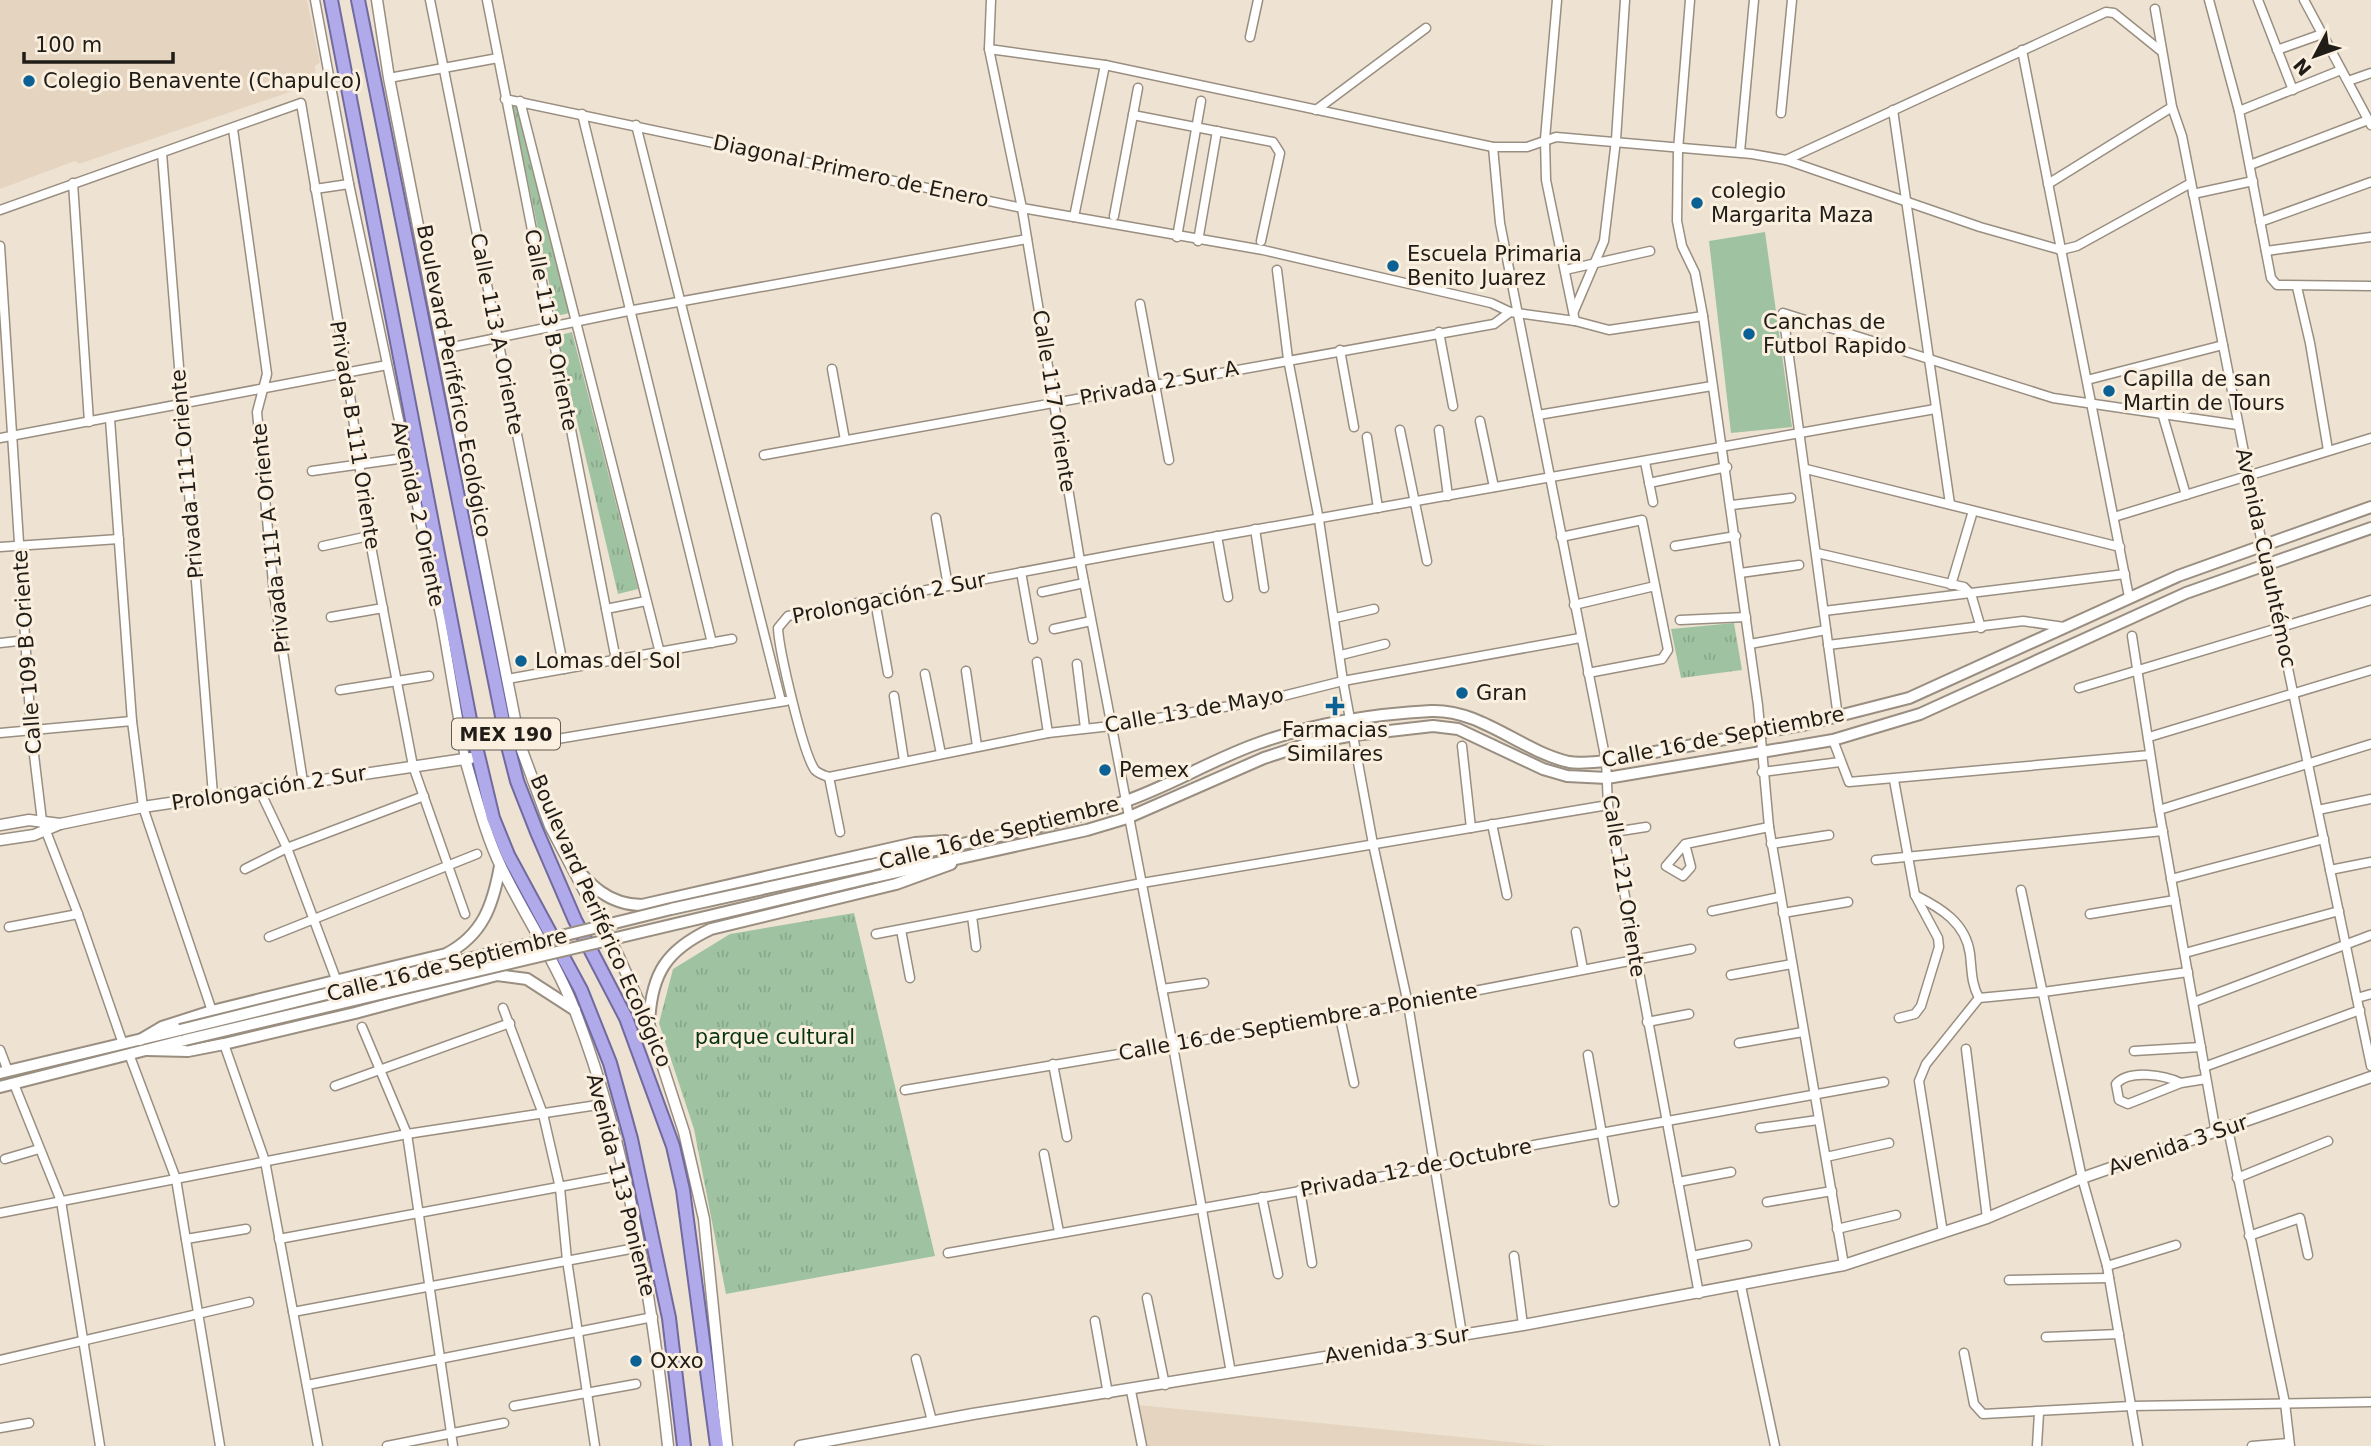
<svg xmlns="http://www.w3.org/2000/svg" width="2371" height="1446" font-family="'DejaVu Sans',sans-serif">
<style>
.built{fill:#e5d5c0}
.grass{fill:url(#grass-tufts)}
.garden{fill:#9fc3a1}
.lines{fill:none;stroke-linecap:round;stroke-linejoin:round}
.minor-casing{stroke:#998e80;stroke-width:11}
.tertiary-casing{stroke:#998e80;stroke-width:13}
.secondary-casing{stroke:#998e80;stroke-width:14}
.trunk-casing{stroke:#716a9e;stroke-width:16}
.minor{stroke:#fff;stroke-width:8}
.tertiary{stroke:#fff;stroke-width:10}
.secondary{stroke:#fff;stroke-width:10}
.trunk{stroke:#b0aaeb;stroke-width:12}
.secondary-bridge-casing{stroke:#998e80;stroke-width:14;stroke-linecap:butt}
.secondary-bridge{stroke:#fff;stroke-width:10}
.poi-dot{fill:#0b6193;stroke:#fbf0e0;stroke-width:2.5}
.labels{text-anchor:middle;stroke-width:6;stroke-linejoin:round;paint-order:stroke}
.shield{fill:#fbf0e0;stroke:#625c53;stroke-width:2}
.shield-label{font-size:19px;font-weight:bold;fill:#201c17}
.poi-label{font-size:21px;fill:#201c17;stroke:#fbf0e0;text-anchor:start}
.street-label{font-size:21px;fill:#201c17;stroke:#fbf0e0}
.park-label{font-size:21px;fill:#073411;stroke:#fbf0e0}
</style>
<defs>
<pattern id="grass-tufts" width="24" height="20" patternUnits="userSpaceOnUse" patternTransform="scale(1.75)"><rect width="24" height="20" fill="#9fc3a1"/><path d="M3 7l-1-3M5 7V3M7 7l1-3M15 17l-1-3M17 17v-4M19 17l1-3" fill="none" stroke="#89a78a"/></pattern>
</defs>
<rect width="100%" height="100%" fill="#eee3d3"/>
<g class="built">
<path d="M0,0H307L320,63L315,66L316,83L79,164L75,161L0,189Z"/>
<path d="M1139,1405L1550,1446H1147Z"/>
</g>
<g class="grass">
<path d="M512,105H518L570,313L556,316Z"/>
<path d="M572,332L638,589L618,594L557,336Z"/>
<path d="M1734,623L1742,670L1681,678L1671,629Z"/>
<path d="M854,913L935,1256L726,1294L694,1129L659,1023L673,969L730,934Z"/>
</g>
<path class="garden" d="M1765,232L1792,427L1731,433L1709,241Z"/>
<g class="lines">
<defs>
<g id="minor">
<path d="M315,0L349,184L441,619L465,759"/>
<path d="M430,0L564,669"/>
<path d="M487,0L616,660"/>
<path d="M991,0L989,49L1022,208L1080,561L1173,1046L1231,1373"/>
<path d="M1557,0L1545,139L1546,180L1575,321"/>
<path d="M1690,0L1678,150L1677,221L1682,246L1695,273L1703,316L1758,705L1769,827L1844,1265"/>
<path d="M2209,0L2239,111L2271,278L2277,285L2371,286"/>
<path d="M2258,0L2293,90"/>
<path d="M2304,0L2371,125"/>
<path d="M2155,9L2172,107L2182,136L2262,544L2371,1066"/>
<path d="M1250,37L1258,0"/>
<path d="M989,49L1105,65L1493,147H1527L1556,137L1752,154L1786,160L1980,227L2061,250L2077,246L2191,183"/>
<path d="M2022,50L2129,597"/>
<path d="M2277,50L2322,34"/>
<path d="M389,78L498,58"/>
<path d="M2348,81L2371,73"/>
<path d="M505,99L1022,208L1263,250L1491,303L1510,312L1575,321L1609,330L1703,316"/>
<path d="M520,101L660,653"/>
<path d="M1316,110L1426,28"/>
<path d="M1893,110L1950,504"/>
<path d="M2239,111L2341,70"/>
<path d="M1781,113L1792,0"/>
<path d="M582,114L712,643"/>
<path d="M1133,115L1273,142L1280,153L1261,241"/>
<path d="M636,125L781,701"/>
<path d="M233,129L267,374L257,412L274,594L303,782"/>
<path d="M1493,147L1500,223L1606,761L1608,805L1699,1294"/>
<path d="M1740,152L1754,0"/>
<path d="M162,153L213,795"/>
<path d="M1786,160L2106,12L2114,13L2161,51"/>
<path d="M2250,165L2368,120"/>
<path d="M73,183L89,422"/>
<path d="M2048,184L2172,107"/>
<path d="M315,189L349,184"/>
<path d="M2193,194L2253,181"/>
<path d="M0,210L301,103L347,373L369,536L413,766L465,914"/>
<path d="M1114,216L1138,88"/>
<path d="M1074,217L1105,65"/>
<path d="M2260,222L2371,182"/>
<path d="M1177,237L1201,101"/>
<path d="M1198,241L1217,131"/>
<path d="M0,246L31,730L42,821L78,914L123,1044"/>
<path d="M2266,251L2371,237"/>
<path d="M1277,270L1288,359L1319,520L1343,681L1373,844L1408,1004L1462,1334"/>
<path d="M1565,270L1650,251"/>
<path d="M2297,287L2310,343L2328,450"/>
<path d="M1140,304L1169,460"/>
<path d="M1574,311L1604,241L1616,140L1625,0"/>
<path d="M1439,332L1453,406"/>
<path d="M443,349L628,311L1027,239"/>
<path d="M1340,350L1354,427"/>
<path d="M832,369L845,440"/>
<path d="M2087,380L2223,345"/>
<path d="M2162,413L2186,495"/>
<path d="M1538,415L1712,386"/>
<path d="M110,419L132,721L143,807L212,1011"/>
<path d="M1480,421L1494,487"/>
<path d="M1400,430L1427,561"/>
<path d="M1439,430L1448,496"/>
<path d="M1367,437L1378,508"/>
<path d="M0,438L387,365"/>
<path d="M764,455L1494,324L1510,312"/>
<path d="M1645,462L1653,502"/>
<path d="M1806,469L2120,547"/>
<path d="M312,471L398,459"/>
<path d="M1649,483L1727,467"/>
<path d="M1732,505L1791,498"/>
<path d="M2114,517L2371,438"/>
<path d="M936,518L948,586"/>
<path d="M1255,529L1264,588"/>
<path d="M1217,536L1228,597"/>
<path d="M1561,537L1642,520L1668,650L1662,659L1588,673"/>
<path d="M323,546L369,536"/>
<path d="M1675,546L1736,536"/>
<path d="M0,547L119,539"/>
<path d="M1817,553L1964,587L1971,594L1981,628"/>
<path d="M1021,572L1033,639"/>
<path d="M1740,573L1799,565"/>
<path d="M1951,585L1973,511"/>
<path d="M1042,592L1084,583"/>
<path d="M875,601L888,673"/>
<path d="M1574,605L1655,586"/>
<path d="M606,609L646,601"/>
<path d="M1824,611L2125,574"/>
<path d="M331,617L383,608"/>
<path d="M1335,618L1374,609"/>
<path d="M1680,620L1746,617"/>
<path d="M1054,629L1091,621"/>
<path d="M2132,636L2159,810L2216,1133"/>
<path d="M1580,638L1343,681L1271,699L1111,726L1048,733L829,777C823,775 819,774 815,770C803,754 779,650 778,628L788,616L1129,552L1935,409"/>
<path d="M0,643L27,640"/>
<path d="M1750,644L1826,630"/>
<path d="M1828,645L2023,621L2064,627"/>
<path d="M1341,655L1385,644"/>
<path d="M1037,662L1048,733"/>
<path d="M1077,664L1085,728"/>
<path d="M966,671L977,746"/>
<path d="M925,674L941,754"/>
<path d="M507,679L732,639"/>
<path d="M2079,688L2371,600"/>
<path d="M340,690L429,676"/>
<path d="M894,696L904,761"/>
<path d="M1838,717L1783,313L2053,398L2238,425"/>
<path d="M0,733L132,721"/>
<path d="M2149,737L2371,670"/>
<path d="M1833,740L1849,782L2150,755"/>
<path d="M515,746L786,701"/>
<path d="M1462,746L1471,828"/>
<path d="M1762,772L1840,762"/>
<path d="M829,777L840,832"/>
<path d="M1894,780L1915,895L1938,938L1939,947L1921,1006L1915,1014L1899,1018"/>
<path d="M259,789L287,848L336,979"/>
<path d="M2159,810L2371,744"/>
<path d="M2318,810L2371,799"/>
<path d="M1492,824L1507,895"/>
<path d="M1614,832L1646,827"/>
<path d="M1685,844L1691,867L1683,876L1666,866L1685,844L1769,827"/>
<path d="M1771,844L1829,835"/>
<path d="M1876,860L2163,831"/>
<path d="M245,869L287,848L424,796"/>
<path d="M2330,870L2371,862"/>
<path d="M2171,879L2324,839"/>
<path d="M2021,890L2082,1178L2107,1266L2138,1446"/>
<path d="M1915,895C1941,908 1966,923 1970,954C1972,971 1971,983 1979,998L1926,1064L1919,1081L1943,1233"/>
<path d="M1712,911L1780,897"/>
<path d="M1783,913L1848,902"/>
<path d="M2090,914L2175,900"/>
<path d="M972,916L976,947"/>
<path d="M9,927L78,914"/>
<path d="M901,930L910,978"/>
<path d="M1576,932L1583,969"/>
<path d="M876,934L1142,883L1608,805"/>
<path d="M269,937L477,854"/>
<path d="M2185,953L2339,911"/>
<path d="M1731,975L1792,964"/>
<path d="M1162,989L1204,983"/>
<path d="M1979,998L2043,992L2188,972"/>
<path d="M2357,998L2371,994"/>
<path d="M2194,1002L2371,935"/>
<path d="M503,1008L543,1114L560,1188L567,1260L595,1446"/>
<path d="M1340,1017L1354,1083"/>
<path d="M1647,1022L1689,1014"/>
<path d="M362,1027L407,1134L453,1446"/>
<path d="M1739,1043L1803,1032"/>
<path d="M224,1044L265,1161L318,1446"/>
<path d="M1966,1049L1987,1218"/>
<path d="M0,1050L8,1071"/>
<path d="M2134,1051L2201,1047"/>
<path d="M129,1054L176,1179L220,1446"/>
<path d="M1588,1055L1614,1202"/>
<path d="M1053,1064L1067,1137"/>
<path d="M2204,1067L2360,1010"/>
<path d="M2181,1083C2165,1075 2129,1069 2116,1084L2119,1100L2128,1104L2181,1083L2206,1079"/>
<path d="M14,1084L61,1201L100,1446"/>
<path d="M335,1086L510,1023"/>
<path d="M905,1090L1340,1017L1691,949"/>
<path d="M1760,1128L1818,1120"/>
<path d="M2228,1129L2285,1403L2290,1446"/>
<path d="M1044,1154L1059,1232"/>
<path d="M1826,1157L1889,1143"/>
<path d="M5,1159L39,1149"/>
<path d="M2237,1178L2328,1141"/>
<path d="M1678,1182L1731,1172"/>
<path d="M1300,1190L1312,1263"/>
<path d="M1262,1197L1278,1274"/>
<path d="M1767,1202L1832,1191"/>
<path d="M0,1213L407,1134L604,1104"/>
<path d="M1837,1229L1896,1215"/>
<path d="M2249,1236L2300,1218L2308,1255"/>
<path d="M186,1239L246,1229"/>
<path d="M279,1239L623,1175"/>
<path d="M948,1253L1436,1167L1534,1145L1884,1082"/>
<path d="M1514,1256L1523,1325"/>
<path d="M1692,1256L1747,1245"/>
<path d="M2107,1266L2176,1245"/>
<path d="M2009,1280L2109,1278"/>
<path d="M1741,1286L1775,1446"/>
<path d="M1147,1298L1165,1385"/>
<path d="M293,1312L641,1247"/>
<path d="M1095,1321L1108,1394"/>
<path d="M2046,1337L2119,1334"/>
<path d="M1964,1353L1974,1404L1983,1414L2131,1406L2371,1402"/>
<path d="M916,1359L932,1421"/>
<path d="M0,1360L249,1302"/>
<path d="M307,1385L653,1317"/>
<path d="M1131,1391L1142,1446"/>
<path d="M514,1406L636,1384"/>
<path d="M0,1428L29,1423"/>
<path d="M387,1446L504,1423"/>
<path d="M2037,1446L2039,1413"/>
<path d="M2252,1446L2289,1443"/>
</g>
<g id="tertiary">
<path d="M377,0L389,78L520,745L550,826L618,955L649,1024L684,1132L704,1219L727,1446"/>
<path d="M465,759C476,796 485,834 502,869C525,916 556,962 575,1011C628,1149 652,1300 668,1446"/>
<path d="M0,825L29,820L60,824"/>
<path d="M0,840L34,835L60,824L143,807L471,758"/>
<path d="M800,1446L973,1414L1523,1325L1844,1265L1987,1218L2082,1178L2371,1077"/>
</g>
<g id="secondary">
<path d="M569,860C589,884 608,905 642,905L915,843L946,841"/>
<path d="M871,865C953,844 1044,830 1123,802C1170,786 1213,759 1259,743C1312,724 1375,714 1431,711C1481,709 1521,751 1569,762C1580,764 1594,762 1606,761L1807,724L1909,698L2178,576L2371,507"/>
<path d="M874,877L1087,830L1127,818L1264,758L1310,743L1354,735L1433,726L1458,729L1543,769L1567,776L1607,778L1833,740L1920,714L2186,593L2371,528"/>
<path d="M649,1024C651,974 666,950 711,929L896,884L951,864"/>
<path d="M140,1040L162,1027L212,1011L446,954C483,935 493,905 500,866"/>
<path d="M147,1050L188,1051L224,1044L355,1013L497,975L527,979L575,1010"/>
<path d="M0,1073L180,1030"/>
<path d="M0,1087L185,1040"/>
</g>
<g id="trunk">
<path d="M331,0L472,730L493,818L508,855L581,990L610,1063L631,1139L669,1318L684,1446"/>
<path d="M358,0L508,746L517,781L537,832L575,920L626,1018L673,1146L683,1190L717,1446"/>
</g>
</defs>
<use href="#minor" class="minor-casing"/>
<use href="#tertiary" class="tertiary-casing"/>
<use href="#secondary" class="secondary-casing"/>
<use href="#trunk" class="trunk-casing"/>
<use href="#minor" class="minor"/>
<use href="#tertiary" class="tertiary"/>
<use href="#secondary" class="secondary"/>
<use href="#trunk" class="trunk"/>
<defs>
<g id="secondary-bridge">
<path d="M180,1030L671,909L871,865"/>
<path d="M185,1040L874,877"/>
</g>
</defs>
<use href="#secondary-bridge" class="secondary-bridge-casing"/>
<use href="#secondary-bridge" class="secondary-bridge"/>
</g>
<g class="poi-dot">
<circle cx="29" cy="81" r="7"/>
<circle cx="1697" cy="203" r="7"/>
<circle cx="1393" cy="266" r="7"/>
<circle cx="1749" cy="334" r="7"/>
<circle cx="2109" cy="391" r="7"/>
<circle cx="521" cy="661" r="7"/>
<circle cx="1462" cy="693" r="7"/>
<path d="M1331.5 695.5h7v7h7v7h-7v7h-7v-7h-7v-7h7z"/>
<circle cx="1105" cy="770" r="7"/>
<circle cx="636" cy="1361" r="7"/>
</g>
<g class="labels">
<rect class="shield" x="452" y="718.5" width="108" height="31" rx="5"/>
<g class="shield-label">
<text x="506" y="741">MEX 190</text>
</g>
<g class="poi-label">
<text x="43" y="88">Colegio Benavente (Chapulco)</text>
<text x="1711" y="198">colegio<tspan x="1711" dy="24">Margarita Maza</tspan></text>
<text x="1407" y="261">Escuela Primaria<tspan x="1407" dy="24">Benito Juarez</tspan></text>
<text x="1763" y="329">Canchas de<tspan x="1763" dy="24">Futbol Rapido</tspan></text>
<text x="2123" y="386">Capilla de san<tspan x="2123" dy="24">Martin de Tours</tspan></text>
<text x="535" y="668">Lomas del Sol</text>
<text x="1476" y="700">Gran</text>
<text x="1335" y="737" text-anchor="middle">Farmacias<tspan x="1335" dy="24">Similares</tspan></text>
<text x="1119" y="777">Pemex</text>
<text x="650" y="1368">Oxxo</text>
</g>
<g class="street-label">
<text transform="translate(851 171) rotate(12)" y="7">Diagonal Primero de Enero</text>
<text transform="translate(551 330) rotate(79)" y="7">Calle 113 B Oriente</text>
<text transform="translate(497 334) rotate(79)" y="7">Calle 113 A Oriente</text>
<text transform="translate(454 381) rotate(79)" y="7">Boulevard Periférico Ecológico</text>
<text transform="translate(1159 383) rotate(-11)" y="7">Privada 2 Sur A</text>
<text transform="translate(1054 401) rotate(81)" y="7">Calle 117 Oriente</text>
<text transform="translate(355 435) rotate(81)" y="7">Privada B 111 Oriente</text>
<text transform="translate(187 474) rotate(-95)" y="7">Privada 111 Oriente</text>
<text transform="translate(418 514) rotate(78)" y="7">Avenida 2 Oriente</text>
<text transform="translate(271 538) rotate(-96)" y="7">Privada 111 A Oriente</text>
<text transform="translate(2266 558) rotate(78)" y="7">Avenida Cuauhtémoc</text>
<text transform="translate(889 598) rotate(-11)" y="7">Prolongación 2 Sur</text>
<text transform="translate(27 652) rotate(-94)" y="7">Calle 109 B Oriente</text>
<text transform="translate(1194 710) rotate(-10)" y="7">Calle 13 de Mayo</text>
<text transform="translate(1723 737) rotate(-11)" y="7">Calle 16 de Septiembre</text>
<text transform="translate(269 788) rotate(-9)" y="7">Prolongación 2 Sur</text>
<text transform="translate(999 833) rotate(-14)" y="7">Calle 16 de Septiembre</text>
<text transform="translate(1624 886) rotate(81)" y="7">Calle 121 Oriente</text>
<text transform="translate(601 921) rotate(66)" y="7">Boulevard Periférico Ecológico</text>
<text transform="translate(447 965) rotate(-14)" y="7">Calle 16 de Septiembre</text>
<text transform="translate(1298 1022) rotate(-10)" y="7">Calle 16 de Septiembre a Poniente</text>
<text transform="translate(2178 1145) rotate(-19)" y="7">Avenida 3 Sur</text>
<text transform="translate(1416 1168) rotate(-11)" y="7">Privada 12 de Octubre</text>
<text transform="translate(621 1185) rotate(76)" y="7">Avenida 113 Poniente</text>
<text transform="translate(1397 1345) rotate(-9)" y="7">Avenida 3 Sur</text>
</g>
<g class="park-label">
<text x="775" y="1044">parque cultural</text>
</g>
</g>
<g transform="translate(2315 56) rotate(229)" stroke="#fbf0e0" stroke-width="5" paint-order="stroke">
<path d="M0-5L12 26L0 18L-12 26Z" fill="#201c17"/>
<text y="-10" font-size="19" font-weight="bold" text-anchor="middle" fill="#201c17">N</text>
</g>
<path d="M24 52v10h149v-10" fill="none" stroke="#201c17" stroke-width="3.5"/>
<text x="35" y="52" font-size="21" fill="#201c17" stroke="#fbf0e0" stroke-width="5" paint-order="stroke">100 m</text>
</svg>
